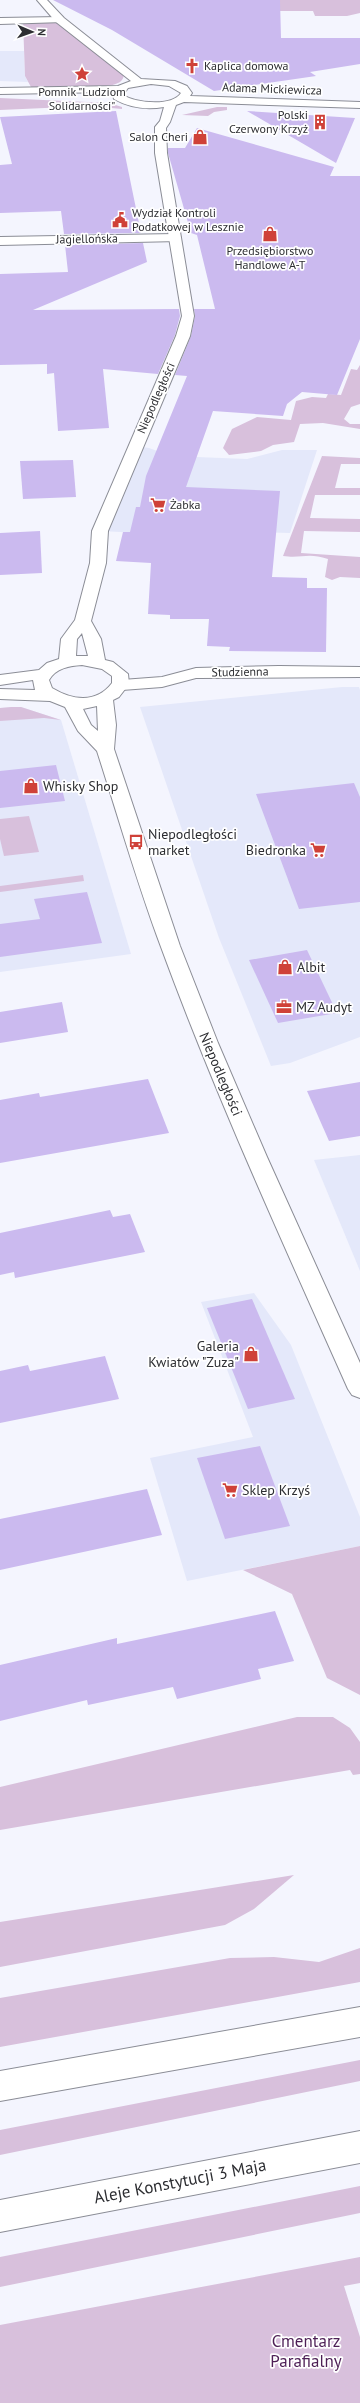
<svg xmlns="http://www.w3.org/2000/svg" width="360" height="2403" font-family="'PT Sans',sans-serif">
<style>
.built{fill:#e4e8fa}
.green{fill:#d8c0dc}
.building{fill:#cbbaef}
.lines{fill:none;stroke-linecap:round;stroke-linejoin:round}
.minor-casing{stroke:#8b8d96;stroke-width:2}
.tertiary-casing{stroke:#8b8d96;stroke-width:2}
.secondary-casing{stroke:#8b8d96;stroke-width:2}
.minor{fill:#fff;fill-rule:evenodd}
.tertiary{fill:#fff;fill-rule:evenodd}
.secondary{fill:#fff;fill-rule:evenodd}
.labels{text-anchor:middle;stroke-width:3.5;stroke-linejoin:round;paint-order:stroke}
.far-poi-label{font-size:12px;fill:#2d2e32;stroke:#fff;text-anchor:start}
.far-street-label{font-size:12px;fill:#2d2e32;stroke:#fff}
.poi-label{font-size:14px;fill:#2d2e32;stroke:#fff;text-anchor:start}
.street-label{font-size:14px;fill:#2d2e32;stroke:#fff}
.near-street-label{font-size:17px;fill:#2d2e32;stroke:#fff}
.near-park-label{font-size:17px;fill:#4d1f55;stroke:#fff}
</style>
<rect width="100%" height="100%" fill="#f4f5fe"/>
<g class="built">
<path d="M0,51H24L25,76L28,82L0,81Z"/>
<path d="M135,446L149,448L171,456L247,459L282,450H317L290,533L191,530L162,534L100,531Z"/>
<path d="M342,687H359L360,690V1037L290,1063L271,1066L219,938L140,707Z"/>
<path d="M21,707L61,720L131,954L0,972V708Z"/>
<path d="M360,1155V1271L314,1160Z"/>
<path d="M254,1293L291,1345L360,1517V1546L187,1581L150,1458L253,1437L201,1302Z"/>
</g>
<g class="green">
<path d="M265,0H360V13L347,16H315L313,11H265Z"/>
<path d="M60,20L124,71C124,75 124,79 120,82C107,91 48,87 31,87L25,76L23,21Z"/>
<path d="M0,98L109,103L122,107V109L90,106L0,110Z"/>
<path d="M217,107H227V110L214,112L208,116L182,115Z"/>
<path d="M360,365V404L351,407L344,419L350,424H360V429L323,423L300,424L294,442L273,445L261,451L229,455L223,448L232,429L257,417L291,420L296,401L312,397L326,398L328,394L341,395L351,369L357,370Z"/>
<path d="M322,456L360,458V464H341L335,488H360V495H315L310,518L360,519V532L304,531L301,553L360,557V578L340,577L332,580L325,577L328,559C307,552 302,559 283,556Z"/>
<path d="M11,707H21L61,720L44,718L0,721V708Z"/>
<path d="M29,816L39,852L4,856L0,839V819Z"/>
<path d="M83,875L84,881L0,892V886Z"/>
<path d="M360,1546V1695L327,1678L292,1594L243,1570Z"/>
<path d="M297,1717H333L350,1728L360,1742V1774L353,1775L350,1770L0,1830V1787Z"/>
<path d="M294,1875L254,1909L225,1925L0,1967V1922Z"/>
<path d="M360,1948V1982L0,2047V1998L230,1958L274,1957L319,1962Z"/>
<path d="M360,2060V2081L0,2155V2130Z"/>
<path d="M360,2186V2213L0,2287V2257Z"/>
<path d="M360,2257V2283L344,2286L360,2337V2403H0V2325Z"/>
</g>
<g class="building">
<path d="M53,0H280L281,38H360V64L310,72L316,76L214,91L112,30Z"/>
<path d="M116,111L141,233L64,234L61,211L0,213V165L12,164L0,117Z"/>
<path d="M247,111L355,118L336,163Z"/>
<path d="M197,128L334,167L330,176H360V339L337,395L302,392L287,404L283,416L213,411L186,487L280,491L272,577L307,578V588H327L326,652L229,651L230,647L207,646L209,619H170V615L148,614L151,563L116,561L123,532H130L136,507H140L146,476L187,376L175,375L191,336L195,316L194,309H215L197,235L191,233L168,153V148H185Z"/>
<path d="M143,243L147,262L33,310L179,309L180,316L175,335L158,374L103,369L109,428L58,431L54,373L47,374V364L0,365V274L68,272L65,245Z"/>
<path d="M73,460L76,497L23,499L20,461Z"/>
<path d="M40,531L42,573L0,575V533Z"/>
<path d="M56,765L65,801L0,808V771Z"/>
<path d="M354,783L360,797V902L299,909L256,794Z"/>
<path d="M87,892L102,943L0,957V924L40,919L34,899Z"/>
<path d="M307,950L337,1013L278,1023L249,960Z"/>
<path d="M62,1002L68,1032L0,1043V1012Z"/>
<path d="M148,1079L169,1133L0,1163V1100L39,1093L40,1097Z"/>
<path d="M360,1082V1136L329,1141L307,1091Z"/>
<path d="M110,1210L113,1217L130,1214L145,1252L15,1278L14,1272L0,1275V1233Z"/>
<path d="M252,1299L295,1399L248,1409L207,1308Z"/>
<path d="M105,1356L119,1399L0,1423V1371L28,1365L30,1371Z"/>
<path d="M260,1446L290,1526L225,1539L197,1458Z"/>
<path d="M147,1489L162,1535L0,1570V1519Z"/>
<path d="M275,1611L294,1661L258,1669L261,1679L177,1699L173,1687L88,1705L87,1700L0,1721V1665L117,1638V1644Z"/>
</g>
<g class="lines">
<defs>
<g id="minor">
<path d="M60,17L65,20L64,22L0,24V18Z"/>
<path d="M175,234L179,235L181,238L179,241L0,245V237Z"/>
<path d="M279,666L360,667V677L196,678L162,687L122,690L116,689L114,685L116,681L122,680L162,677L196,668Z"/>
</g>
<path id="tertiary" d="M37,0H47L64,18L141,79L175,81L187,86L192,93L190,96L360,102V108L184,102L176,105L170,122L166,128L167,153L194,316L190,336L108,531L106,563L91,621L101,639L105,660L113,662L128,674L129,684L119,697L113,700L116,725L114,749L180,946L218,1043L267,1157L360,1363V1398L352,1395L348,1389C283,1243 216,1097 161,947C137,883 118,816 97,751L78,731L65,707L50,701L0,699V689L35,690L33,680L0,685V675L39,670L47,663L59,659L61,639L75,620L90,563L92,531L176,336L182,316L155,153V127L160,121L164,107C147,110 130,108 114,99L112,92L0,94V88L118,86L131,81L56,22ZM151,84L169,86L181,93C172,107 136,103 123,95L128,88ZM82,633L88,656H76L77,639ZM82,665L102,669L112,676V683C96,704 72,700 52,688L49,680C56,668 69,666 82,665ZM97,706L98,731L91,725L83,709Z"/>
<g id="secondary">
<path d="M360,2007V2037L0,2101V2071Z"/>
<path d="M360,2131V2163L0,2232V2200Z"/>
</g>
</defs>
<use href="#minor" class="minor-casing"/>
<use href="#tertiary" class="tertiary-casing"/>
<use href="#secondary" class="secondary-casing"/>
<use href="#minor" class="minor"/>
<use href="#tertiary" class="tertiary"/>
<use href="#secondary" class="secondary"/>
</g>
<defs>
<symbol id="church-bare" viewBox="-9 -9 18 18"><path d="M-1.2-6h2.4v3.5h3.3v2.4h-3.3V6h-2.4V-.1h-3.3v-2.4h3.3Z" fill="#cf4138" stroke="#fff" stroke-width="2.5" paint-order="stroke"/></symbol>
<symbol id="sight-bare" viewBox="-9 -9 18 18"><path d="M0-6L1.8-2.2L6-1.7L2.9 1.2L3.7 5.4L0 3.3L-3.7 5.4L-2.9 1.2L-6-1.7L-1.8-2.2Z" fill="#cf4138" stroke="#fff" stroke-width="2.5" paint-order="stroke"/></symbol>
<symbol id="building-bare" viewBox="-9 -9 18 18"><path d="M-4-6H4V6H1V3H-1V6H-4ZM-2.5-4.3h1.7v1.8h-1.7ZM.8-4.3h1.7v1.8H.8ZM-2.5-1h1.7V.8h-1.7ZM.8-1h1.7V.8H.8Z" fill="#cf4138" stroke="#fff" stroke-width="2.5" paint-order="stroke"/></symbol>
<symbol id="shop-bare" viewBox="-9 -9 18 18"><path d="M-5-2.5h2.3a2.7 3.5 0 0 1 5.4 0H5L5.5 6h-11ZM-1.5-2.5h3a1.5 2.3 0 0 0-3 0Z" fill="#cf4138" stroke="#fff" stroke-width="2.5" paint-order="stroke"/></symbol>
<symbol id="civic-bare" viewBox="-9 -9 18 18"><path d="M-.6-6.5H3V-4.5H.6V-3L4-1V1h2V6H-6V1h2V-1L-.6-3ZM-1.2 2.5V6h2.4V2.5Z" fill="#cf4138" stroke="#fff" stroke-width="2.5" paint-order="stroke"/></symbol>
<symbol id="supermarket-bare" viewBox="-9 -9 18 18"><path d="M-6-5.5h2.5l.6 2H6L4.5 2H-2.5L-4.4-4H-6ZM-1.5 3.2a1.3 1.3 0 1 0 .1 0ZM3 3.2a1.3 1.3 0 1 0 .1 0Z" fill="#cf4138" stroke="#fff" stroke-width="2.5" paint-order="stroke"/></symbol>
<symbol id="bus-bare" viewBox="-9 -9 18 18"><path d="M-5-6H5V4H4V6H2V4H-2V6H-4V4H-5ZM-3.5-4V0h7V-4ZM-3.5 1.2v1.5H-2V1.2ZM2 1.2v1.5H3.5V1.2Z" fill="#cf4138" stroke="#fff" stroke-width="2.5" paint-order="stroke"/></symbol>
<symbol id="office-bare" viewBox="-9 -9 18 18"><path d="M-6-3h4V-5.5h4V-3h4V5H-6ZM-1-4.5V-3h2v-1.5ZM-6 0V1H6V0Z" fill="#cf4138" stroke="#fff" stroke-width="2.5" paint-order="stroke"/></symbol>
</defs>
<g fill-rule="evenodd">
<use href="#church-bare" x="181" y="55" width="22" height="22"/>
<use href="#sight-bare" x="71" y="63" width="22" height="22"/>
<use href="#building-bare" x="309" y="111" width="22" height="22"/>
<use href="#shop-bare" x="189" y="126" width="22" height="22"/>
<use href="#civic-bare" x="109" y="209" width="22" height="22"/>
<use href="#shop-bare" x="259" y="223" width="22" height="22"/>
<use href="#supermarket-bare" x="147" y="494" width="22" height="22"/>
<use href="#shop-bare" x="20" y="775" width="22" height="22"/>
<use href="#bus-bare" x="125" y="831" width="22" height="22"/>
<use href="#supermarket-bare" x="307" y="839" width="22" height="22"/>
<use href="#shop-bare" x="274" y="956" width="22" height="22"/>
<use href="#office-bare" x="273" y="996" width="22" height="22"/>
<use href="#shop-bare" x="240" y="1343" width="22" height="22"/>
<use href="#supermarket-bare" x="219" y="1479" width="22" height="22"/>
</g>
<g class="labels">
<g class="far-poi-label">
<text x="204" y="70">Kaplica domowa</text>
<text x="82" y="96" text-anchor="middle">Pomnik "Ludziom<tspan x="82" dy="14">Solidarności"</tspan></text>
<text x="308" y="119" text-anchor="end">Polski<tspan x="308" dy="14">Czerwony Krzyż</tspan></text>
<text x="188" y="141" text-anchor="end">Salon Cheri</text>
<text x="132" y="217">Wydział Kontroli<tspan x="132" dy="14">Podatkowej w Lesznie</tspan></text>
<text x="270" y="255" text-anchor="middle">Przedsiębiorstwo<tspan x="270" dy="14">Handlowe A-T</tspan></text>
<text x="170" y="509">Żabka</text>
</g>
<g class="far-street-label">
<text transform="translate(272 89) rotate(2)" y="4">Adama Mickiewicza</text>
<text transform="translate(87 239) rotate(-1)" y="4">Jagiellońska</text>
<text transform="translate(156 398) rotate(-66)" y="4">Niepodległości</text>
<text transform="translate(240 672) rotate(-1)" y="4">Studzienna</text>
</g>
<g class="poi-label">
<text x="43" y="791">Whisky Shop</text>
<text x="148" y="839">Niepodległości<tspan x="148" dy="16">market</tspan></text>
<text x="306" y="855" text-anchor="end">Biedronka</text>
<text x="297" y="972">Albit</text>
<text x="296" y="1012">MZ Audyt</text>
<text x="239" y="1351" text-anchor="end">Galeria<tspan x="239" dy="16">Kwiatów "Zuza"</tspan></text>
<text x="242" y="1495">Sklep Krzyś</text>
</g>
<g class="street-label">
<text transform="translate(221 1074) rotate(67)" y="5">Niepodległości</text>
</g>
<g class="near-street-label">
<text transform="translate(180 2181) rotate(-11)" y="6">Aleje Konstytucji 3 Maja</text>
</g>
<g class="near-park-label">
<text x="306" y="2347">Cmentarz<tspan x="306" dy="20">Parafialny</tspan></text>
</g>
</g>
<g transform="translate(32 32) rotate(92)" stroke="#ffffff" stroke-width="3" paint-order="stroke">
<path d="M0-3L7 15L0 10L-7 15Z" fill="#2d2e32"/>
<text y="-6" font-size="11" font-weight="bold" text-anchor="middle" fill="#2d2e32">N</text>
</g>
</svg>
